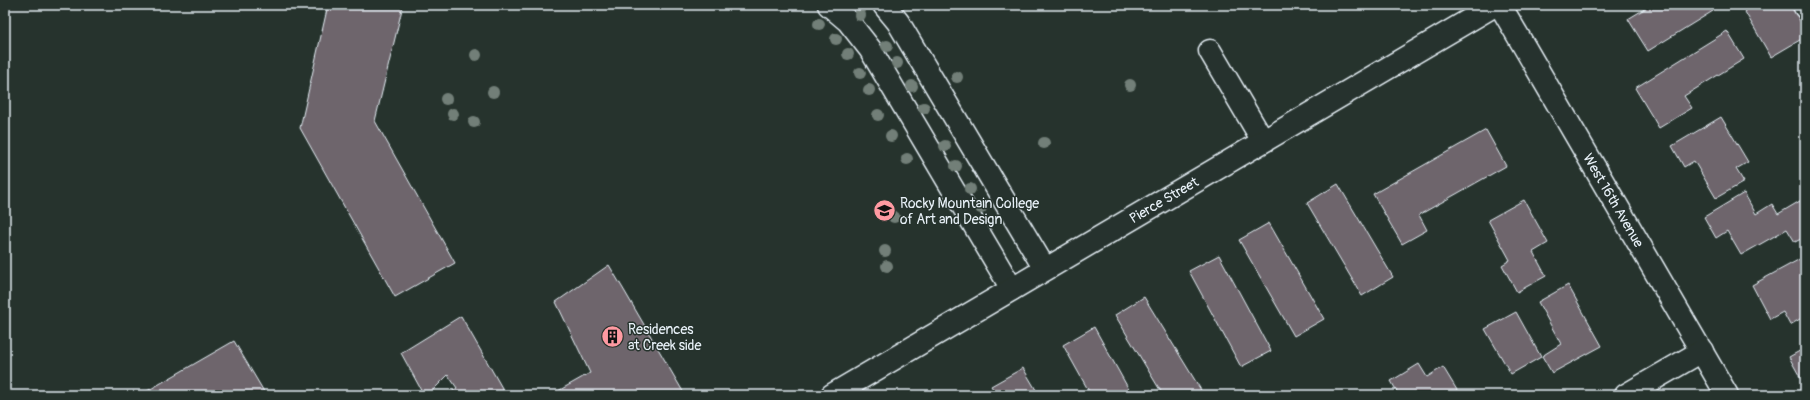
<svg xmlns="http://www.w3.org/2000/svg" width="1810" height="400" font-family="Pangolin,sans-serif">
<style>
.building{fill:#6e656c;stroke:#e8f1f8}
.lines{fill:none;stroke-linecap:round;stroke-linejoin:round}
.minor-casing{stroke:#e8f1f8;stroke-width:25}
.minor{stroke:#26332d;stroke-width:22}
.tree{fill:#727f78}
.labels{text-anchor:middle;stroke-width:3;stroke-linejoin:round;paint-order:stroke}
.street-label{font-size:14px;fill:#e8f1f8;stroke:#26332d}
.poi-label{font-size:14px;fill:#e8f1f8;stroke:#26332d;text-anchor:start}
</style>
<rect width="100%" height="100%" fill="#26332d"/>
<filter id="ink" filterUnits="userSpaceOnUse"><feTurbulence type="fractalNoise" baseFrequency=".025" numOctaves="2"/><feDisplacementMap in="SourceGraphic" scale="8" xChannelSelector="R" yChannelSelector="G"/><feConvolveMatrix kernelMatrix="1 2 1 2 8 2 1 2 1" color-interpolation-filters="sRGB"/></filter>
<g filter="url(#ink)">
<g class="building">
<path d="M328,5H403L375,121L455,263L395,297L300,128Z"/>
<path d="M1651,5H1709L1713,11L1648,51L1628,19Z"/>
<path d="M1741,5H1791L1805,30V37L1771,57Z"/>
<path d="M1727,31L1744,59L1684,96L1692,108L1659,128L1635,88Z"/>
<path d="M1721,117L1748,162L1736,169L1744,182L1716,198L1694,161L1684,167L1672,146Z"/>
<path d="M1486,130L1506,166L1419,215L1427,230L1402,244L1373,194Z"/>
<path d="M1338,184L1393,277L1362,296L1307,203Z"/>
<path d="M1744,193L1756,214L1772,204L1778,214L1805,198V237L1795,242L1787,229L1741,255L1727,231L1716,238L1704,217Z"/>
<path d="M1524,200L1548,243L1533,252L1546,276L1517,292L1502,265L1510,260L1488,220Z"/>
<path d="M1269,223L1324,319L1294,336L1239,240Z"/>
<path d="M1219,255L1271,351L1241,367L1189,271Z"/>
<path d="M1800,259L1805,269V316L1790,325L1783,312L1770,319L1752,285Z"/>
<path d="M609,265L625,292L685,395H551L590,373L556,302Z"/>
<path d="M1568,285L1602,346L1552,373L1542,356L1561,344L1538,302Z"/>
<path d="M1144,297L1201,390L1193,395H1163L1115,315Z"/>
<path d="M1516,312L1541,357L1511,374L1485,329Z"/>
<path d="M461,316L506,395H448L457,388L448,375L428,395H424L401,353Z"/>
<path d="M1094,327L1132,395H1091L1063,345Z"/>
<path d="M234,341L266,395H142V394Z"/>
<path d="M1805,348V386L1789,357Z"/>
<path d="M1419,364L1427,377L1443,367L1460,395H1399L1391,381Z"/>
<path d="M1023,368L1039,395H997L991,386Z"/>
</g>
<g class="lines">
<defs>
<g id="minor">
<path d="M829,5L848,21L870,49L1012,289"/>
<path d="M884,5L898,22L1045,269"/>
<path id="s1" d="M1500,5L1727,395"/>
<path d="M1804,5L1805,7"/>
<path d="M1210,51L1263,141"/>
<path id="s2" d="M832,395L1495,5"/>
<path d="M1626,395L1702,351"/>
</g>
</defs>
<use href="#minor" class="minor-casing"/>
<use href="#minor" class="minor"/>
</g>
<g class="tree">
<circle cx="860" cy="15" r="6"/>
<circle cx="819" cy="24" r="6"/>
<circle cx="836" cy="39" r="6"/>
<circle cx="887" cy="46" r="6"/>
<circle cx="848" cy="54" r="6"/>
<circle cx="476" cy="55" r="6"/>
<circle cx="897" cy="63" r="6"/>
<circle cx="860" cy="73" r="6"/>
<circle cx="957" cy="77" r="6"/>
<circle cx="1130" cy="85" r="6"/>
<circle cx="912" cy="86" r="6"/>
<circle cx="869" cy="90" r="6"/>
<circle cx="493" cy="92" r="6"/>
<circle cx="446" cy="99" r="6"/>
<circle cx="924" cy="108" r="6"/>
<circle cx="453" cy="114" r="6"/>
<circle cx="878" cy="115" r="6"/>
<circle cx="474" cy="122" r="6"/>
<circle cx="891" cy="136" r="6"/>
<circle cx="1044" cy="143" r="6"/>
<circle cx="945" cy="146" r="6"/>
<circle cx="907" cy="159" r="6"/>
<circle cx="956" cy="166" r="6"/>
<circle cx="970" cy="189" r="6"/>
<circle cx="981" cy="208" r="6"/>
<circle cx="894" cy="217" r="6"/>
<circle cx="885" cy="251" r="6"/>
<circle cx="887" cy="266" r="6"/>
</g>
</g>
<defs>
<symbol id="university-disc" viewBox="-11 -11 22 22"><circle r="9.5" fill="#ff9aa2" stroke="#26332d"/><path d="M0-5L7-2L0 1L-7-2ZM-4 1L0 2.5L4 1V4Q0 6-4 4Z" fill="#111"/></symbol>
<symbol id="building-disc" viewBox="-11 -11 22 22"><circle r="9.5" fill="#ff9aa2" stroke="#26332d"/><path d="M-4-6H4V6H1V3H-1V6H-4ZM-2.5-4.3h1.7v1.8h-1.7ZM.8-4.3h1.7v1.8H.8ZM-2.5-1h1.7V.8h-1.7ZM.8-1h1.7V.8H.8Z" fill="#111"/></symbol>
</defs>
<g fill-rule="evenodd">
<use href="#university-disc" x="872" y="198" width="25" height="25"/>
<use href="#building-disc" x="600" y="324" width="25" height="25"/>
</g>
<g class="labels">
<g class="street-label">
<text dy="5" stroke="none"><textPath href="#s2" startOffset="385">Pierce Street</textPath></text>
<text dy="5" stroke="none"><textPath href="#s1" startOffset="226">West 16th Avenue</textPath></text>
</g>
<g class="poi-label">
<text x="900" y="208">Rocky Mountain College<tspan x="900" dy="16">of Art and Design</tspan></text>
<text x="628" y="334">Residences<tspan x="628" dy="16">at Creek side</tspan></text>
</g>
</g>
<rect width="1810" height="400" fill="none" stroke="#26332d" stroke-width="20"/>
<rect x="10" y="10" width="1790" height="380" fill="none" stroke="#e8f1f8" stroke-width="1.5" filter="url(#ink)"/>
</svg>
